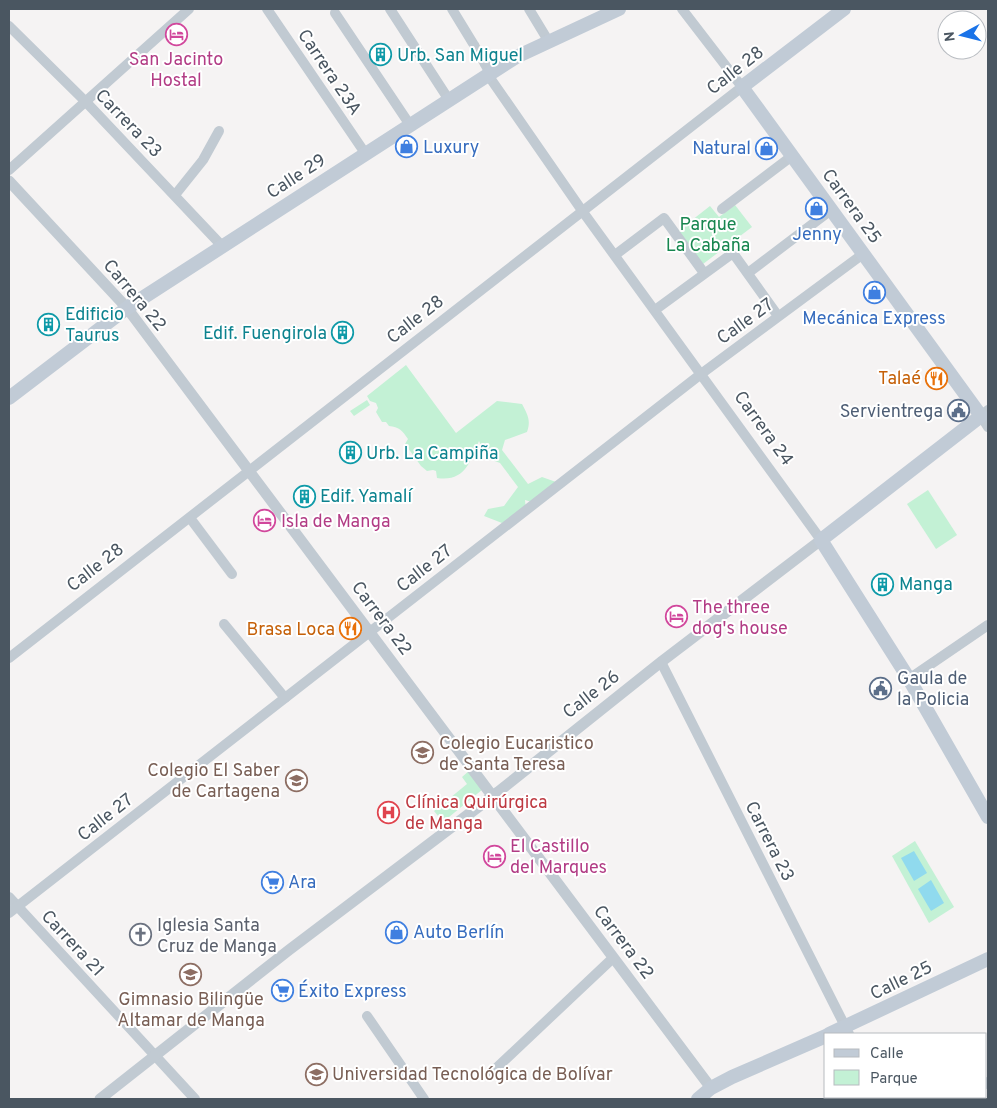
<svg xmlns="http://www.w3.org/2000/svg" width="997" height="1108" font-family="Overpass,sans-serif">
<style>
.green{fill:#c3f1d5}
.water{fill:#90daee}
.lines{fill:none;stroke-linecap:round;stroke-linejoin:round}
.minor-tunnel{stroke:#caccce;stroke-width:10;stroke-dasharray:10 5;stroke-linecap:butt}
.minor{stroke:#c1cad2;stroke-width:10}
.tertiary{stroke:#c1cad2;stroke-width:11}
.secondary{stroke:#c1cbd6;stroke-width:14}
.labels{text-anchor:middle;stroke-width:4;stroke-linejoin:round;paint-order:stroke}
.culture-label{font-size:18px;fill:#0d838f;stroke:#fff;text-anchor:start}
.hotel-label{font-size:18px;fill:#b23c85;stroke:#fff;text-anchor:start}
.street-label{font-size:18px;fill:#4a5661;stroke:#fff}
.shop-label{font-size:18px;fill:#366cbe;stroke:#fff;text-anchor:start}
.park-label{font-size:18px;fill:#17864f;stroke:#fff}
.food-label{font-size:18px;fill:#c56008;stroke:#fff;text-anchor:end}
.service-label{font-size:18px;fill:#4e5e75;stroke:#fff;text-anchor:end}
.education-label{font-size:18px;fill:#785e54;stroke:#fff;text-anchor:start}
.health-label{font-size:18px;fill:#be3a42;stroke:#fff;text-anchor:start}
.worship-label{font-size:18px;fill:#5b616d;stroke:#fff;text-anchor:start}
</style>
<rect width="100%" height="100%" fill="#f5f3f3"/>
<g class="green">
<path d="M735,205L752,227L703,264L678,231L710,206L719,217Z"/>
<path d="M406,365L456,433L497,401L522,404C528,415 531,421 527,432L505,440L502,450L528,484L542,477L556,482L535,503L525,500L526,510L502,523L484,516L488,509L504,506L518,487L500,463L487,458L479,441C470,462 465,482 437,478L436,471L433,470L427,471L421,466L405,444L408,439C402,430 399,427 389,426L386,422H382L376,412L378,408L376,403L370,401L367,396Z"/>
<path d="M367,400L370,405L354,416L350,411Z"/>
<path d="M928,490L957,535L936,549L907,504Z"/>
<path d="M469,771L483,789L443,822L434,811L467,784L462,777Z"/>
<path d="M915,841L954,907L929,923L892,856Z"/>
</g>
<g class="water">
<path d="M914,851L927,873L914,881L901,858Z"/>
<path d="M931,880L944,903L931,911L918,889Z"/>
</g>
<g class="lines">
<path class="minor-tunnel" d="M474,45L485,64"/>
<g class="minor">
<path d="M267,9L365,153"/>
<path d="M390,9L449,100"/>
<path d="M452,9L474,45"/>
<path d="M529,9L549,42"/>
<path d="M335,13L410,125"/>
<path d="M9,26L86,102L223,247"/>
<path d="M485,64L490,73"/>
<path d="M488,75L583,212L821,540"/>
<path d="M9,170L189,9"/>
<path d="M175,195L203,160L219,131"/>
<path d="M722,209L792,156"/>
<path d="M615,255L664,218L704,273"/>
<path d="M748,273L831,210"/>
<path d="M655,310L733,253L778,316"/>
<path d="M988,410L981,416L988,427"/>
<path d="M190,518L232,574"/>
<path d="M224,624L285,698"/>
<path d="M9,658L742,87L682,9"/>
<path d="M661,662L849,1034"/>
<path d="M909,679L988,625"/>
<path d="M9,897L195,1099"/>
<path d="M9,913L701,374L863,254"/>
<path d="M367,1016L424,1099"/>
<path d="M489,1075L613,958"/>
<path d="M986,1084L988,1082"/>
<path d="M883,1097L885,1099"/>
<path d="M962,1099L966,1097"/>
</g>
<g class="tertiary">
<path d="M9,181L127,308L711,1088"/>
<path d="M100,1099L289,950L498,792L661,662L821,540"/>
</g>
<g class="secondary">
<path d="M844,9L742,87L981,416L821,540L909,679L988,817"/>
<path d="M9,398L127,308L488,75L516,57L619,9"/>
<path d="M829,1034L988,959"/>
<path d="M698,1099L711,1088L732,1077L826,1036"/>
</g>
</g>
<defs>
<symbol id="hotel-ring" viewBox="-11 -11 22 22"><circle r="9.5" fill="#fff" stroke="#d1479c" stroke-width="1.5"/><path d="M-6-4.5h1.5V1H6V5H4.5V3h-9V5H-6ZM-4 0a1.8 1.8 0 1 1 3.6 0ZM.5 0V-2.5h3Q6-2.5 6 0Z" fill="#d1479c"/></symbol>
<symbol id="building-ring" viewBox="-11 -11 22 22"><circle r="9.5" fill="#fff" stroke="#0f9aa8" stroke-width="1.5"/><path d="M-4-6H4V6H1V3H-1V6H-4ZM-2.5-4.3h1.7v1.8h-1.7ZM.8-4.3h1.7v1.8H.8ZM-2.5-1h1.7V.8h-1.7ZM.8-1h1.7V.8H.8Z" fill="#0f9aa8"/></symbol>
<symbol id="shop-ring" viewBox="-11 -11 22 22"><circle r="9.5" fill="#fff" stroke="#3f7fe0" stroke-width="1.5"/><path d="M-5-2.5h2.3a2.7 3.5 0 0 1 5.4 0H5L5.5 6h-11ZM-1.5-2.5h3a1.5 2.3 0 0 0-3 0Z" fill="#3f7fe0"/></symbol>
<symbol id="restaurant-ring" viewBox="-11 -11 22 22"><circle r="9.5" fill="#fff" stroke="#e8710a" stroke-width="1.5"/><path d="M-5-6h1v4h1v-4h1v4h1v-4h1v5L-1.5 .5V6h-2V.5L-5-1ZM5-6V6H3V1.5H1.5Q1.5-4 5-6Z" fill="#e8710a"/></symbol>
<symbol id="civic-ring" viewBox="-11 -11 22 22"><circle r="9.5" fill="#fff" stroke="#5c6f8a" stroke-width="1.5"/><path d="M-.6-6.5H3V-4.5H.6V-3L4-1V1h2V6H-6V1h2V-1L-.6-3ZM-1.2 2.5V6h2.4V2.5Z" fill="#5c6f8a"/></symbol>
<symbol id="school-ring" viewBox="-11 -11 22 22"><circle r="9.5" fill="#fff" stroke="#8d6e63" stroke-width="1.5"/><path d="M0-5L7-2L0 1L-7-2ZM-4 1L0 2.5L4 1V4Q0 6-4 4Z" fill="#8d6e63"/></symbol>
<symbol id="hospital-ring" viewBox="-11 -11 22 22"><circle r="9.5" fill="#fff" stroke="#e0444e" stroke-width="1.5"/><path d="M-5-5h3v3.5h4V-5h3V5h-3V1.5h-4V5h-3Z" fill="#e0444e"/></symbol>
<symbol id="supermarket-ring" viewBox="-11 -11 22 22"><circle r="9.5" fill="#fff" stroke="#3f7fe0" stroke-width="1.5"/><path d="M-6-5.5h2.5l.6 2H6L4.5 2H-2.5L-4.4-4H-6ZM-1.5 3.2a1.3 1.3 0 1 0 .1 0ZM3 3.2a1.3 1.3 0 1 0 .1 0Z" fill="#3f7fe0"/></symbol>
<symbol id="church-ring" viewBox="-11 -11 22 22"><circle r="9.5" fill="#fff" stroke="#6b7280" stroke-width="1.5"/><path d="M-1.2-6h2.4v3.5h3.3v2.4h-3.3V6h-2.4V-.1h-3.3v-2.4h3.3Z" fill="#6b7280"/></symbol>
<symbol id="university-ring" viewBox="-11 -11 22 22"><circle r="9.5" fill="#fff" stroke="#8d6e63" stroke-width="1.5"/><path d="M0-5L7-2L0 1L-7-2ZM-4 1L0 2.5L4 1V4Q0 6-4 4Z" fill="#8d6e63"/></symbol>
</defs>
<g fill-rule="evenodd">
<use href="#hotel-ring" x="164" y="22" width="25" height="25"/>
<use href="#building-ring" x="368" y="42" width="25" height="25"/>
<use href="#shop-ring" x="394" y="134" width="25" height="25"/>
<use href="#shop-ring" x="754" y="136" width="25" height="25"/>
<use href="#shop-ring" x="804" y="196" width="25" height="25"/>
<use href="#shop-ring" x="862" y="280" width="25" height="25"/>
<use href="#building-ring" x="36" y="312" width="25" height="25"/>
<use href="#building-ring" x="330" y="320" width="25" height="25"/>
<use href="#restaurant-ring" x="924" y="366" width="25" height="25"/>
<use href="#civic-ring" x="946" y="398" width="25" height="25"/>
<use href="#building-ring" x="338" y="440" width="25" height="25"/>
<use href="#building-ring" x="292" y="484" width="25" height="25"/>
<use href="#hotel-ring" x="252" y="508" width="25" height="25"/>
<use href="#building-ring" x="870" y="572" width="25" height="25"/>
<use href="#hotel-ring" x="664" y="604" width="25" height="25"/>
<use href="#restaurant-ring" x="338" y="616" width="25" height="25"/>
<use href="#civic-ring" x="868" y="676" width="25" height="25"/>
<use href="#school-ring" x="410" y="740" width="25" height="25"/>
<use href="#school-ring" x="284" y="768" width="25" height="25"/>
<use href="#hospital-ring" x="376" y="800" width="25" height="25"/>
<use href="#hotel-ring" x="482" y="844" width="25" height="25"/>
<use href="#supermarket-ring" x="260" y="870" width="25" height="25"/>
<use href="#shop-ring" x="384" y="920" width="25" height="25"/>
<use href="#church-ring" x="128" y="922" width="25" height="25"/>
<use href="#school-ring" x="178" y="962" width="25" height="25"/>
<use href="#supermarket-ring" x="270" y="978" width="25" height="25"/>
<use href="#university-ring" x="304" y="1062" width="25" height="25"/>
</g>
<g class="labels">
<g class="culture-label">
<text x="397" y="61">Urb. San Miguel</text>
<text x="65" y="320">Edificio<tspan x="65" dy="21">Taurus</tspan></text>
<text x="327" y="339" text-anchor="end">Edif. Fuengirola</text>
<text x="366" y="459">Urb. La Campiña</text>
<text x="320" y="502">Edif. Yamalí</text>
<text x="899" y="590">Manga</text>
</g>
<g class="hotel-label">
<text x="176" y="65" text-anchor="middle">San Jacinto<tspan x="176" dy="21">Hostal</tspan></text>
<text x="281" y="527">Isla de Manga</text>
<text x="692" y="613">The three<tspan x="692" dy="21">dog's house</tspan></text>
<text x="510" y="852">El Castillo<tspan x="510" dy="21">del Marques</tspan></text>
</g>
<g class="street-label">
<text transform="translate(735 70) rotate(-38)" y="6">Calle 28</text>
<text transform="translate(330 72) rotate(56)" y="6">Carrera 23A</text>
<text transform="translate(129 123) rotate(46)" y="6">Carrera 23</text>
<text transform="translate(296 176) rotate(-33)" y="6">Calle 29</text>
<text transform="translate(852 206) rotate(54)" y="6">Carrera 25</text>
<text transform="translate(135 295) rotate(50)" y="6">Carrera 22</text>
<text transform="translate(415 319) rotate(-38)" y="6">Calle 28</text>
<text transform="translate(745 321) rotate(-36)" y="6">Calle 27</text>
<text transform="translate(764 428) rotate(54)" y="6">Carrera 24</text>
<text transform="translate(95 567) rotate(-38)" y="6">Calle 28</text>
<text transform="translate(424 568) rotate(-38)" y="6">Calle 27</text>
<text transform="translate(382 618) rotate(53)" y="6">Carrera 22</text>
<text transform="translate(591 694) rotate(-38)" y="6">Calle 26</text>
<text transform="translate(105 817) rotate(-38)" y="6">Calle 27</text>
<text transform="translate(770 841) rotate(63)" y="6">Carrera 23</text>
<text transform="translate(624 942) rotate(53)" y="6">Carrera 22</text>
<text transform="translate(73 943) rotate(47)" y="6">Carrera 21</text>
<text transform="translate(901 980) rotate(-26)" y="6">Calle 25</text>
</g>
<g class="shop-label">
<text x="423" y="153">Luxury</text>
<text x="751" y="154" text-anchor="end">Natural</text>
<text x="817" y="240" text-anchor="middle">Jenny</text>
<text x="874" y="324" text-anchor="middle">Mecánica Express</text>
<text x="288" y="888">Ara</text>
<text x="413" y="938">Auto Berlín</text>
<text x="298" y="997">Éxito Express</text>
</g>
<g class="park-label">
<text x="708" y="230">Parque<tspan x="708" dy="21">La Cabaña</tspan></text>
</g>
<g class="food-label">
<text x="921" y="384">Talaé</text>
<text x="335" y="635">Brasa Loca</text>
</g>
<g class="service-label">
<text x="943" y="417">Servientrega</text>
<text x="897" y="684" text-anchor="start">Gaula de<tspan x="897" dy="21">la Policia</tspan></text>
</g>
<g class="education-label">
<text x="439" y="749">Colegio Eucaristico<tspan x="439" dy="21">de Santa Teresa</tspan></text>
<text x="280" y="776" text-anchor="end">Colegio El Saber<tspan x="280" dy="21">de Cartagena</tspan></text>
<text x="191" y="1005" text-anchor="middle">Gimnasio Bilingüe<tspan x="191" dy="21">Altamar de Manga</tspan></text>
<text x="332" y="1080">Universidad Tecnológica de Bolívar</text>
</g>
<g class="health-label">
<text x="405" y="808">Clínica Quirúrgica<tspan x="405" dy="21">de Manga</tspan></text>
</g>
<g class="worship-label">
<text x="157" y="931">Iglesia Santa<tspan x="157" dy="21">Cruz de Manga</tspan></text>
</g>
</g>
<rect width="997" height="1108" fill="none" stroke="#4a5661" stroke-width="20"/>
<rect x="824" y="1033" width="162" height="65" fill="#ffffff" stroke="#b7bbc0"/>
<rect x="834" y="1049" width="25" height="8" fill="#c1cbd6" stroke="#b7bbc0"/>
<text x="870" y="1058" font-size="15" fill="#4a5661">Calle</text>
<rect x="834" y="1070" width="25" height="15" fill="#c3f1d5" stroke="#b7bbc0"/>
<text x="870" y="1083" font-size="15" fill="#4a5661">Parque</text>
<g transform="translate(962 35) rotate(263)"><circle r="24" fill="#ffffff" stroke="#b7bbc0"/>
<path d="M0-4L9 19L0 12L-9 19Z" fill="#1a73e8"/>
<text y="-8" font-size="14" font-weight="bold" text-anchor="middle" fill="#4a5661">N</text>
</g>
</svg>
